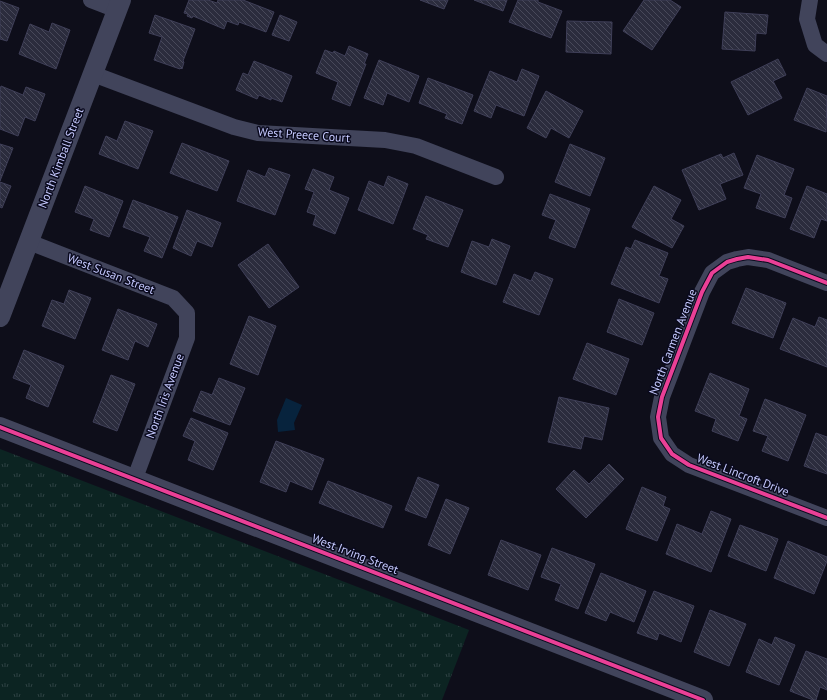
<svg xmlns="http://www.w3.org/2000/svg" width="827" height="700" font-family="'PT Sans',sans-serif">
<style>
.grass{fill:url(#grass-tufts)}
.water{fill:#07233d}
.building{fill:url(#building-back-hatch);stroke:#3f3f58}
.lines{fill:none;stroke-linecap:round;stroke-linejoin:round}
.minor{stroke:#41445b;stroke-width:16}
.tertiary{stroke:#41445b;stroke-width:20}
.cycleway-casing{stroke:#0a0a1e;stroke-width:6}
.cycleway{stroke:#ea4096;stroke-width:4}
.labels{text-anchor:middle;stroke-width:3;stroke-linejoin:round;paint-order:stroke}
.street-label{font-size:12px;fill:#c6caff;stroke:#0a0a1e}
</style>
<defs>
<pattern id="grass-tufts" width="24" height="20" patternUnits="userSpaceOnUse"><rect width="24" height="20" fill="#0c2422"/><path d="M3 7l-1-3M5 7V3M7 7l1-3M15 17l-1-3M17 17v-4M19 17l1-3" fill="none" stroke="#2e4243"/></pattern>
<pattern id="building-back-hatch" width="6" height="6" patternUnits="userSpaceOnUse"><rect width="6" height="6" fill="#2b2c3d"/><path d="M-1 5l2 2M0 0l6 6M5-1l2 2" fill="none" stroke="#48495a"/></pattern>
</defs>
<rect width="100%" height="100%" fill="#0e0e1a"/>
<path class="grass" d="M0,449L469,630L442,700H0Z"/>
<path class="water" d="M286,398L302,405L294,423L295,430L278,432L277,420Z"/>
<g class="building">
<path d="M189,0H208L217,3L218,0H243L274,12L266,32L239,22L238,25L227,21L224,29L193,16L192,18L187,16L188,14L184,13Z"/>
<path d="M420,0H448L444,9Z"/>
<path d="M474,0H507L503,11Z"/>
<path d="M518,0H538V2L562,11L551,38L509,22Z"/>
<path d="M644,0H670L681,7L652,50L623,31Z"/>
<path d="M0,1L19,8L7,41L0,39Z"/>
<path d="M725,12L768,15L766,34L756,33L755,51L722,49Z"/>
<path d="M155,15L195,29L183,61L184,62L182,69L181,68L180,69L154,60L162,37L149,33Z"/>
<path d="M280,15L297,22L289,41L272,35Z"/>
<path d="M567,21L612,22L611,54L566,52Z"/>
<path d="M52,23L70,30L56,69L19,54L30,24L49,32Z"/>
<path d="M349,46L368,54L364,64H366L350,106L332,99L338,82L316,73L325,50L333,53L334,51L345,56Z"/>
<path d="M778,59L786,75L773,81L782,98L748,115L731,82Z"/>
<path d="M379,60L419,76L409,102L387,93L383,105L364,98Z"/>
<path d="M254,61L292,76L282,102L271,98V100L259,95L257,99L236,90L243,73L248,75Z"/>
<path d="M522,69L539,76L524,116L496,105L491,118L474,111L490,71L517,82Z"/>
<path d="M428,78L473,95L462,124L445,118L447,114L419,103Z"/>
<path d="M1,86L23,95L26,87L45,94L35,121L25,117L18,136L0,129V90Z"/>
<path d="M807,88L827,96L826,132L794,120Z"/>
<path d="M546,91L583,111L569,138L551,128L546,138L527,128Z"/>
<path d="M125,121L153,131L138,169L99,154L106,136L117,141Z"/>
<path d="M182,143L229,161L217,191L170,173Z"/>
<path d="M0,144L13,148L0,181Z"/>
<path d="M570,144L605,158L590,196L555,182Z"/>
<path d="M734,153L743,175L720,184L726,199L699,210L682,170L721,154L723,158Z"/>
<path d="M757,155L794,169L784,195L792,198L785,218L756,208L761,194L744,188Z"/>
<path d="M269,168L290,175L275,215L237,201L248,170L265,177Z"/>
<path d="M313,169L334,177L329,190L349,198L335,234L313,225L316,215L307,212L314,192L305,189Z"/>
<path d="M388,176L408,184L393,224L358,210L369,181L384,187Z"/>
<path d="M0,182L11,186L2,208L0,207Z"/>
<path d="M85,186L123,201L109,237L90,230L94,219L75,212Z"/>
<path d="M654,186L681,200L671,219L684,226L672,248L632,227Z"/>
<path d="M807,186L827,194V221L821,219L814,238L790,229Z"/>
<path d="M550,194L590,209L575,248L549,238L556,220L542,215Z"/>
<path d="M426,196L463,210L448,247L426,239L428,235L413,229Z"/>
<path d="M133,200L178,217L162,258L144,251L150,237L123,227Z"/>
<path d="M187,210L221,223L212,247L197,241L191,256L173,248Z"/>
<path d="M492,239L510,246L496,285L461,272L472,241L489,247Z"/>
<path d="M635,240L668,253L659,276L668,279L659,303L611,284L626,247L631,249Z"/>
<path d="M268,244L299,287L269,308L238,265Z"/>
<path d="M535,272L553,279L539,315L503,302L514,274L531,281Z"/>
<path d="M746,288L786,303L773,338L732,323Z"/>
<path d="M69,290L91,298L75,339L42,326L52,300L64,304Z"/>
<path d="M619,299L654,313L642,345L607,332Z"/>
<path d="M118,309L157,324L148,347L135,341L128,360L102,350Z"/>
<path d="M249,316L276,326L258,375L230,364Z"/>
<path d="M819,317L827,320V367L780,349L793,318L815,327Z"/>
<path d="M587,343L629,359L616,395L573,379Z"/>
<path d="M24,350L64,366L48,407L26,398L31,385L13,378Z"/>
<path d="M710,373L749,389L739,416L747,419L738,441L712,431L716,419L695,411Z"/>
<path d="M111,375L135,384L117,431L93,422Z"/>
<path d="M219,378L245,388L230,425L193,411L201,391L212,395Z"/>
<path d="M559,397L609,408L602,440L584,436L581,449L548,442Z"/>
<path d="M765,399L806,415L788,461L762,451L768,436L753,431Z"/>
<path d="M191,418L228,433L213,470L188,460L195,441L183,436Z"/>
<path d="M816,433L827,437V474L804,466Z"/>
<path d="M276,441L324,459L312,490L290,481L286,492L260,482Z"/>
<path d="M609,464L624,479L586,518L556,489L574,470L589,484Z"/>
<path d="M418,477L439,485L426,518L405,510Z"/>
<path d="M328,481L392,506L383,528L319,503Z"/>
<path d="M642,487L666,497L663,506L670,509L657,541L626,529Z"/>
<path d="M446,499L469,508L450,554L428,545Z"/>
<path d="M711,511L731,519L711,572L666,554L677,524L702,534Z"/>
<path d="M740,525L778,539L766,571L728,556Z"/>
<path d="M501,540L541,555L528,590L488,575Z"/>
<path d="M788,541L827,557V561L814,594L774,578Z"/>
<path d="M552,548L595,564L578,609L555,600L561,584L541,577Z"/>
<path d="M601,573L646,591L634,622L610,612L606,621L585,613Z"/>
<path d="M654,591L694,606L681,642L659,633L657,640L637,633Z"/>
<path d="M710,610L746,624L729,666L694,652Z"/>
<path d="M775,637L795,645L779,685L746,672L759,639L772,645Z"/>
<path d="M806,651L827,659V690L820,687L816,700H813L790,691Z"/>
</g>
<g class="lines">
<g class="minor">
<path d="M91,0L117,10"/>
<path d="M810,0L807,19L815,45L827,54"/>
<path d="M93,74L234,127L258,133L385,140L416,146L496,177"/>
<path d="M29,242L173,298L187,313V338L135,478"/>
<path d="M827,283L768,260L748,257L737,259L727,262L712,273L702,292L662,397L658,417L661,438L672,454L689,465L827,518"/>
</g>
<g class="tertiary">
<path d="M0,317L121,0"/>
<path d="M0,427L703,700"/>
</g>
<defs>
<g id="cycleway">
<path d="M827,283L768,260L748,257L737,259L727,262L712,273L702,292L662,397L658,417L661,438L672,454L689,465L827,518"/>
<path d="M0,427L703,700"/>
</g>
</defs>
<use href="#cycleway" class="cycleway-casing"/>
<use href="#cycleway" class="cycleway"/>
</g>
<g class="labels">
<g class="street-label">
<text transform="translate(304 135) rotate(4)" y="4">West Preece Court</text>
<text transform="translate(61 158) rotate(-69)" y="4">North Kimball Street</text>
<text transform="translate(111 274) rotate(21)" y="4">West Susan Street</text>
<text transform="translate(673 342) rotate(-69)" y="4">North Carmen Avenue</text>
<text transform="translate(165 396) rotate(-70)" y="4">North Iris Avenue</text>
<text transform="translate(743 475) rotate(21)" y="4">West Lincroft Drive</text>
<text transform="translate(355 554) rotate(21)" y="4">West Irving Street</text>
</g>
</g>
</svg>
